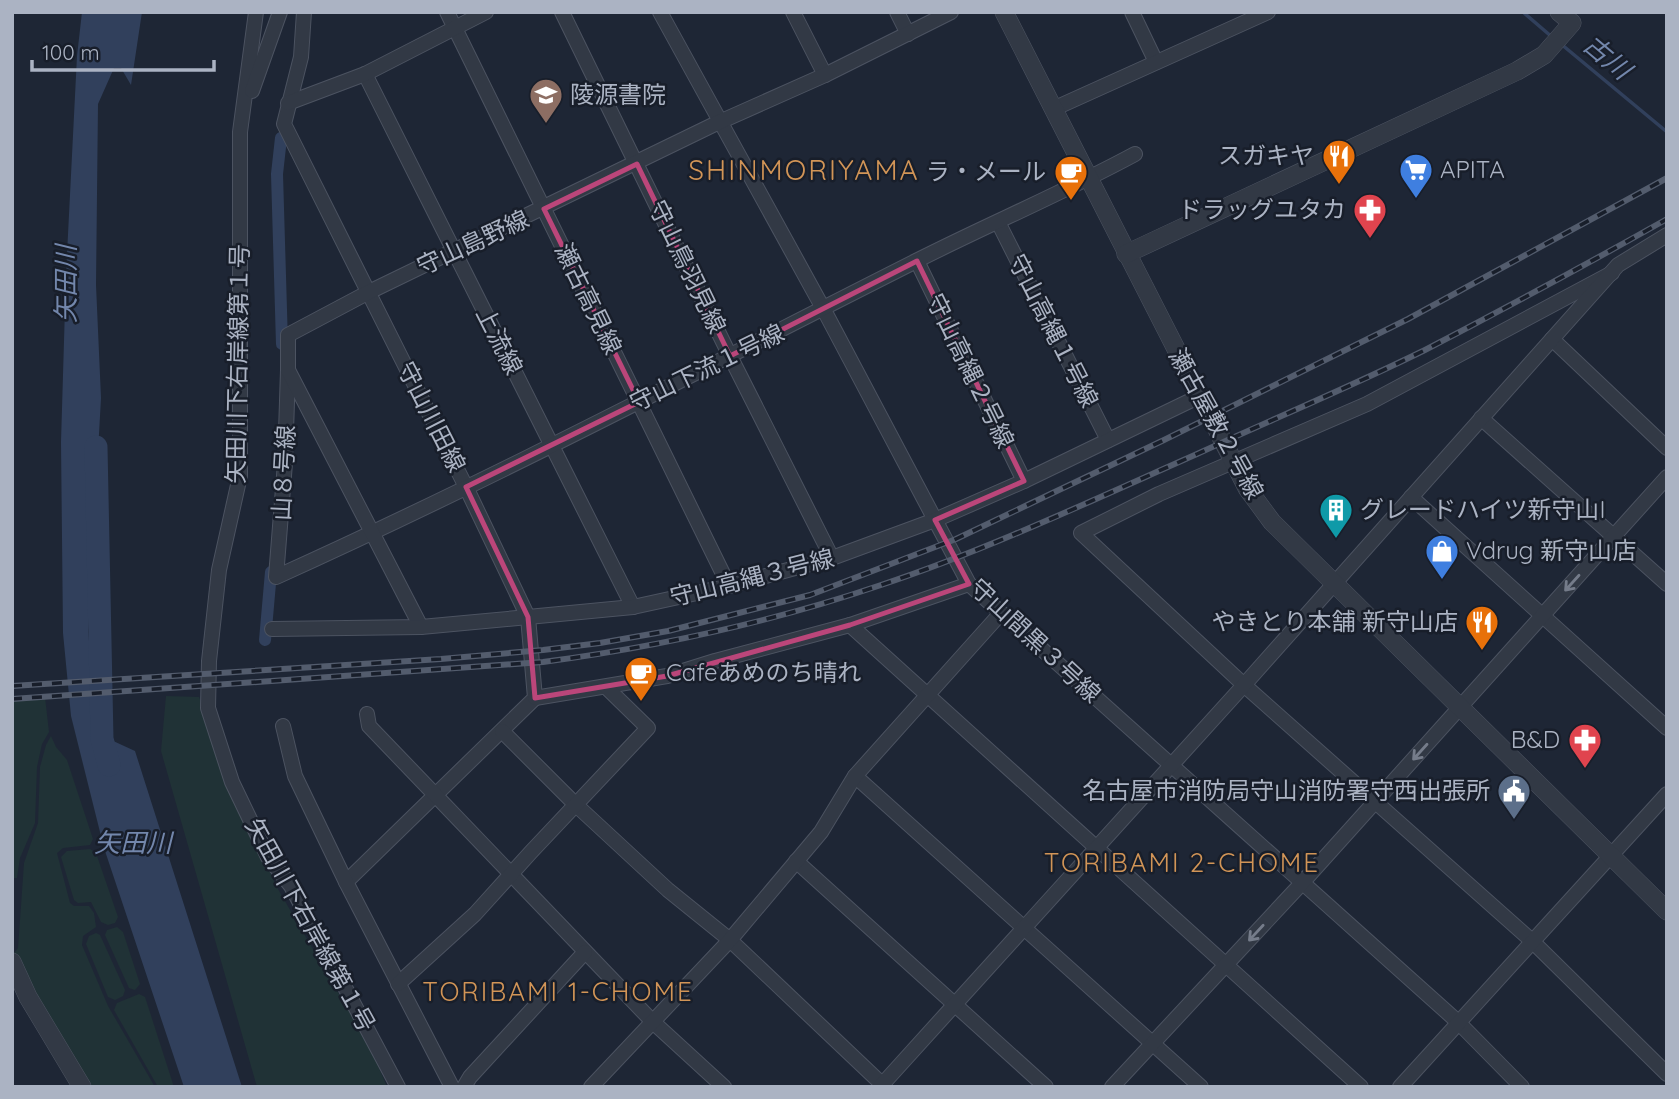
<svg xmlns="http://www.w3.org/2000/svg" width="1679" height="1099" font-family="Quicksand,'Noto Sans JP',sans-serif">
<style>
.green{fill:#203236}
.water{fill:#31405c}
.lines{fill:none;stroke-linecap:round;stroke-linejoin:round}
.stream{stroke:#31405c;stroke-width:3.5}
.canal{stroke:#31405c;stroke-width:12}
.river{stroke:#31405c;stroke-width:23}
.minor-casing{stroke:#4c5361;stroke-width:16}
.tertiary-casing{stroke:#4c5361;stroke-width:19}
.minor{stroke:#323945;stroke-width:14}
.tertiary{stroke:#323945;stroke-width:18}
.rail-casing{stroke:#535c6d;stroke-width:6}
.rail{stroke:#181e2a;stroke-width:3.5;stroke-dasharray:10;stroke-linecap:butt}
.oneway{stroke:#757c8a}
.marked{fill:none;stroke:#bb467a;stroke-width:5;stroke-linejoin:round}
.labels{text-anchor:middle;stroke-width:5;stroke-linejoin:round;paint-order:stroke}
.poi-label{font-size:24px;fill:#abb3c3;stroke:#181e2a;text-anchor:end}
.street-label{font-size:24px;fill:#abb3c3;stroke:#181e2a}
.water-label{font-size:26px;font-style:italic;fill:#7387ac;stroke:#181e2a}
.neighbourhood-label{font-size:26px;letter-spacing:2px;fill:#d29557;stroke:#181e2a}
.quarter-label{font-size:28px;letter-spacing:2px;fill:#d29557;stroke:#181e2a}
</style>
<rect width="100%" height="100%" fill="#1e2635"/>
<g class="green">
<path d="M166,696L199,697L275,884L371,1049L387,1087H257L161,751Z"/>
<path d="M45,697L49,732L42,744L37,767L35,823L20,858L17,878H12V700Z"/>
<path d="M51,736L56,747L67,760L93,839L90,845L63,848L57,853L70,903L74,906H89L94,913L96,927L83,936L82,945L108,1006L155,1087H89L14,953L18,948L24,863L38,823L40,767L46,745Z"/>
<path d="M90,849L96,853L118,917L115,923L108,925L101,922L91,902L78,903L74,900L61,857L67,851Z"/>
<path d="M117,927L123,932L140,984L135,990L129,988L105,935L107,930Z"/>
<path d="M96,933L100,935L125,990L123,996L115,1000L108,997L86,944L89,936Z"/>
<path d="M139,994L145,997L174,1087H158L114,1010L117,1003Z"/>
</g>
<path class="water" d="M82,12H142L131,85L121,68H114L98,104L96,285L101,398L88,631L98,734L135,751L242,1087H184L104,848L71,716L63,633L61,442L66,274L77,56Z"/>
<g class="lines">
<g class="stream">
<path d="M1523,12L1552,37"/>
<path d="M1561,44L1667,132"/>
</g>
<g class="canal">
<path d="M281,138L277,174L282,344"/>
<path d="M265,640L271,572"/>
</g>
<path class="river" d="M96,447L102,739L109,765"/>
<defs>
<g id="minor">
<path d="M256,12L240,132V476L219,570L209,661L208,708L232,782L268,857L291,886L398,1087"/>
<path d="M304,12L301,57L284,124L466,487L528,617L535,698L346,882"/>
<path d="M447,12L729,586"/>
<path d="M562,12L730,356L832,558"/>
<path d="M660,12L824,310L969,584L1458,1022L1522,1087"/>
<path d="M793,12L825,75"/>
<path d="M897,12L908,34"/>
<path d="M1132,12L1156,62"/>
<path d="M365,74L633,607"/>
<path d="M252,91L280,12"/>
<path d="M288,103L365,74L486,12"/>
<path d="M1053,109L1268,12"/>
<path d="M998,222L1108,440"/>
<path d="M917,261L1024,481"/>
<path d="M1612,273L1367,404L1159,494L1081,533L1244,685L1532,941L1667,1074"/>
<path d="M1552,339L1667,448"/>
<path d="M288,370L285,463L276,577C493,479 704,368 916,261C989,224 1063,193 1135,154"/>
<path d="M1481,418L1667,584"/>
<path d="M1411,497L1667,728"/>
<path d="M850,625L1361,1087"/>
<path d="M421,627L288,370V335L369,292L715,124L825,75L951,12"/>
<path d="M272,629L421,627L528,617L633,607L729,586L832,558L935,520L1024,481L1200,396"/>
<path d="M535,698L667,676L715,661L850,625L969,584"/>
<path d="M367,714L369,726L653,1022L724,1087"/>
<path d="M283,726L295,776L346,882L452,1087"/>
<path d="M502,731L575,804L668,890L730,940L885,1087"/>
<path d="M855,776L1201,1087"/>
<path d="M796,861L1046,1087"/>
<path d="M398,984L475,914L531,852L648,728L607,688"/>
<path d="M464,1087L470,1077L585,952"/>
<path d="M591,1087L730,940L821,832L855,776L1001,613"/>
<path d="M880,1087L1244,685L1618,265L1667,235"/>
<path d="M1112,1087L1302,883L1667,477"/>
<path d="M1400,1087L1667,794"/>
</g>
<g id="tertiary">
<path d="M1004,12L1247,488L1272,522L1667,911"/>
<path d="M1126,254L1517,71L1544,55L1572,23L1559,12"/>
<path d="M12,962L28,997L82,1087"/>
</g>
</defs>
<use href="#minor" class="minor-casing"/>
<use href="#tertiary" class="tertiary-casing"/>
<use href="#minor" class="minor"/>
<use href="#tertiary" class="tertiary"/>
<defs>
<g id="rail">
<path d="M12,686L441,659L543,650L600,643L668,631L810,595L956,539L1164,440L1408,319L1667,178"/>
<path d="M12,699L543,662C657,647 772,622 881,585C989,549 1093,500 1197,454C1273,419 1350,387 1425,350C1506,308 1587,264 1667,219"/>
</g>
</defs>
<use href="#rail" class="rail-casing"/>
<use href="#rail" class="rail"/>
</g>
<defs><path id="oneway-shaft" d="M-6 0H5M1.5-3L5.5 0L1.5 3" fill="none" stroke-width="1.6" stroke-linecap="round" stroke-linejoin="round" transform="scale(1.75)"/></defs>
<g class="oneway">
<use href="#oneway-shaft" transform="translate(1572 583) rotate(132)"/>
<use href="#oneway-shaft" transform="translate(1420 752) rotate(132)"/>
<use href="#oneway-shaft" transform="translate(1256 933) rotate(133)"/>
</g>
<path class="marked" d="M637,164L730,356L917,261L1024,481L935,520L969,584L850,625L667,676L535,698L528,617L466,487L639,402L544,209Z"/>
<defs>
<symbol id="school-pin" viewBox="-11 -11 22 30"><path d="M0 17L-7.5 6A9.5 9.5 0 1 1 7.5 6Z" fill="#8d6e63" stroke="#181e2a"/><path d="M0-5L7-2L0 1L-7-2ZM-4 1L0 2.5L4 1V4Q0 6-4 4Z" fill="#fff"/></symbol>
<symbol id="restaurant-pin" viewBox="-11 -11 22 30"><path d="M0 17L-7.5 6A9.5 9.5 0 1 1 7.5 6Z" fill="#e8710a" stroke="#181e2a"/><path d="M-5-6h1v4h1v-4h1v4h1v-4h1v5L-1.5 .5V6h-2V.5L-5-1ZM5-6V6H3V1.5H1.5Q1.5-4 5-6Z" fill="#fff"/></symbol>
<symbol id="supermarket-pin" viewBox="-11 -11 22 30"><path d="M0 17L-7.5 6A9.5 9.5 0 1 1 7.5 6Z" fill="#3f7fe0" stroke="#181e2a"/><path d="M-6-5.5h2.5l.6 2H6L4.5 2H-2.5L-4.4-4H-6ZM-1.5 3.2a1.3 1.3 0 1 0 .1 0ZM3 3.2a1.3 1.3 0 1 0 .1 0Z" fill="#fff"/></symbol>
<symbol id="cafe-pin" viewBox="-11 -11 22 30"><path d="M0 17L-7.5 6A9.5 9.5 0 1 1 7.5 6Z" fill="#e8710a" stroke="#181e2a"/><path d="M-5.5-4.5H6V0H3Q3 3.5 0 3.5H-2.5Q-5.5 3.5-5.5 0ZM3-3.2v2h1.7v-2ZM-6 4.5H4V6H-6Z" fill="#fff"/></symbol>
<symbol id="pharmacy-pin" viewBox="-11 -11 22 30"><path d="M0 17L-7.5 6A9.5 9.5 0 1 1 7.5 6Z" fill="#e0444e" stroke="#181e2a"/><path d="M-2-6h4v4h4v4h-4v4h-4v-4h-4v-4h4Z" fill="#fff"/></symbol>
<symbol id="building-pin" viewBox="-11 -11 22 30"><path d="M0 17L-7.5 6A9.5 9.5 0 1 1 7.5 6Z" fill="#0f9aa8" stroke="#181e2a"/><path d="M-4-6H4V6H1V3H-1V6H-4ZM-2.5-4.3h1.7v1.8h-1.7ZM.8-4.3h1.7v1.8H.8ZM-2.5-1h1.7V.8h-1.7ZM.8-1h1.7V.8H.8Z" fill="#fff"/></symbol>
<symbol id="shop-pin" viewBox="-11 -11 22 30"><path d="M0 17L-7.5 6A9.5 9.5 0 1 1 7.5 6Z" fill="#3f7fe0" stroke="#181e2a"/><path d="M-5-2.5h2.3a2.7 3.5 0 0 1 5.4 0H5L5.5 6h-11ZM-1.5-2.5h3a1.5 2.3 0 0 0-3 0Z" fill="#fff"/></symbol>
<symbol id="civic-pin" viewBox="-11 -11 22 30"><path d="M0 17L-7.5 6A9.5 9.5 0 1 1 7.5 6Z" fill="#5c6f8a" stroke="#181e2a"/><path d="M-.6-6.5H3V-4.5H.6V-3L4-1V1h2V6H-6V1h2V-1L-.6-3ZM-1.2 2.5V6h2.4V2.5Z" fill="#fff"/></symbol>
</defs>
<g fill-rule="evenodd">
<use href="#school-pin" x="527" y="76" width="38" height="52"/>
<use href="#restaurant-pin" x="1320" y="137" width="38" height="52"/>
<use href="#supermarket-pin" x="1397" y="151" width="38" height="52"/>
<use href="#cafe-pin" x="1052" y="153" width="38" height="52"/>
<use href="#pharmacy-pin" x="1351" y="191" width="38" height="52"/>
<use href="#building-pin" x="1317" y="491" width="38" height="52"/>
<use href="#shop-pin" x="1423" y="532" width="38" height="52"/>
<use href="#restaurant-pin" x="1463" y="603" width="38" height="52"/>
<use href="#cafe-pin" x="622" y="654" width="38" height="52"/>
<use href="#pharmacy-pin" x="1566" y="721" width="38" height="52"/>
<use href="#civic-pin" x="1495" y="772" width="38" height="52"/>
</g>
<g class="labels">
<g class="poi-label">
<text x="570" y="103" text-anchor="start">陵源書院</text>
<text x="1314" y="164">スガキヤ</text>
<text x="1440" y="178" text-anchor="start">APITA</text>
<text x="1046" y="180">ラ・メール</text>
<text x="1346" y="218">ドラッグユタカ</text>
<text x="1360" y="518" text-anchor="start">グレードハイツ新守山I</text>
<text x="1466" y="559" text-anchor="start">Vdrug 新守山店</text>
<text x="1458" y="630">やきとり本舗 新守山店</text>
<text x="666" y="681" text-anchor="start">Cafeあめのち晴れ</text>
<text x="1560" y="748">B&amp;D</text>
<text x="1490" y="799">名古屋市消防局守山消防署守西出張所</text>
</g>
<g class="street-label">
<text transform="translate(473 243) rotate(-25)" y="8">守山島野線</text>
<text transform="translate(687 267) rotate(64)" y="8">守山鳥羽見線</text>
<text transform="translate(588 299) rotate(64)" y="8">瀬古高見線</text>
<text transform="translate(1053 331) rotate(63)" y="8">守山高縄１号線</text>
<text transform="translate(499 341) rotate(63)" y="8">上流線</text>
<text transform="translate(238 364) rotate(-89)" y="8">矢田川下右岸線第１号</text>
<text transform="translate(707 368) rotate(-26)" y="8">守山下流１号線</text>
<text transform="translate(970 371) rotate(64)" y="8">守山高縄２号線</text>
<text transform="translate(431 417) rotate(63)" y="8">守山川田線</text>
<text transform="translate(1216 424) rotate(61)" y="8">瀬古屋敷２号線</text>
<text transform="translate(284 473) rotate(-87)" y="8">山８号線</text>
<text transform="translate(752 578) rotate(-14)" y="8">守山高縄３号線</text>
<text transform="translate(1035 641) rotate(43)" y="8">守山間黒３号線</text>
<text transform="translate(310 925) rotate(61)" y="8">矢田川下右岸線第１号</text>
</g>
<g class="water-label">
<text transform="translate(1607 57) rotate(40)" y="9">古川</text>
<text transform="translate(66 284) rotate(-90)" y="9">矢田川</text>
<text x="133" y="852">矢田川</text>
</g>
<g class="neighbourhood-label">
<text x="1182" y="872">TORIBAMI 2-CHOME</text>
<text x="558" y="1001">TORIBAMI 1-CHOME</text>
</g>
<g class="quarter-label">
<text x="804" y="180">SHINMORIYAMA</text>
</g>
</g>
<rect width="1679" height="1099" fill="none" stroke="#abb3c3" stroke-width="28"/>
<path d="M32 60v10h182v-10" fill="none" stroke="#abb3c3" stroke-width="3.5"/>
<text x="42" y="60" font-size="21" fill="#abb3c3" stroke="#181e2a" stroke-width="5" paint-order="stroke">100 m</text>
</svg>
